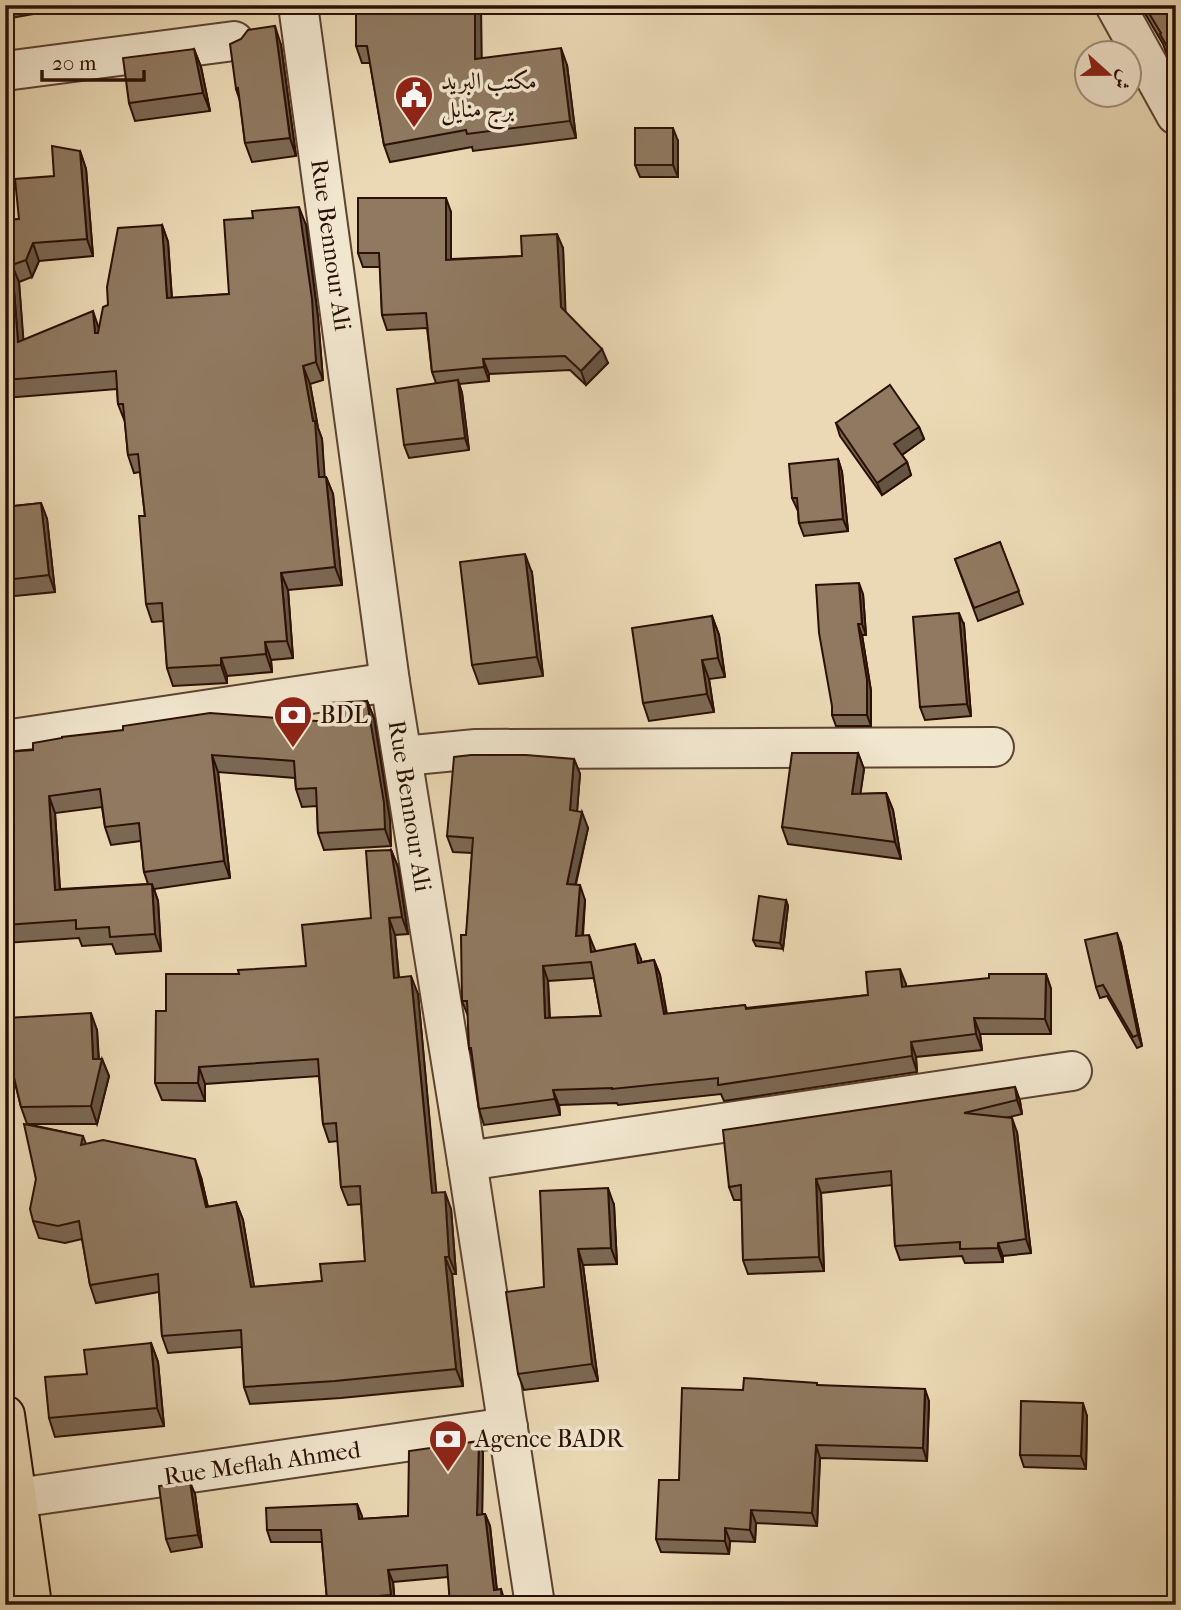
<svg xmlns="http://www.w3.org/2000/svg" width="1181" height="1610" font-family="'IM FELL French Canon',Amiri,serif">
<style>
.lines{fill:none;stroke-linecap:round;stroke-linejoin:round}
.minor-casing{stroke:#5c4231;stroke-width:42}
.major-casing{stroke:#2c1005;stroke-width:42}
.minor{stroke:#f1e6ce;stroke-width:38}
.major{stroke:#ead9b4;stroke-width:38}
.wall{fill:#7b6853;stroke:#2c1005;stroke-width:2;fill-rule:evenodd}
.shaded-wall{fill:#645543;stroke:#2c1005;stroke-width:2}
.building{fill:#8f7960;stroke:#2c1005;stroke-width:2;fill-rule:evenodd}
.labels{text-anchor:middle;stroke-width:7;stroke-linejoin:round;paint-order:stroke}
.poi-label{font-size:24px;fill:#2c1005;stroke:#f1e6ce;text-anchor:start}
.street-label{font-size:24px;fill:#2c1005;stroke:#f1e6ce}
</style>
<rect width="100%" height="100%" fill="#ead9b4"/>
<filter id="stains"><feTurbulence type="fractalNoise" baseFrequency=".00286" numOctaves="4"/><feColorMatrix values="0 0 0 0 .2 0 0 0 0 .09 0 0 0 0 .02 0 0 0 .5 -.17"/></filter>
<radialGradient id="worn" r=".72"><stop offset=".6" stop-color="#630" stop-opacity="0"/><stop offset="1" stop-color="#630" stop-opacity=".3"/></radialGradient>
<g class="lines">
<defs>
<g id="minor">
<path d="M298,5L390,682L467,1161L535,1605"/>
<path d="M1115,5L1176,115"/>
<path d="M5,71L234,41"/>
<path d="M5,740L390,682"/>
<path d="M403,756L476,749L994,747"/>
<path d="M467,1161L1072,1071"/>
<path d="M17,1498L508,1427"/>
</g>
<path id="major" d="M5,1415L32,1605"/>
</defs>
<use href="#minor" class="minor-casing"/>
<use href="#major" class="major-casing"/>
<use href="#minor" class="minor"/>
<use href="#major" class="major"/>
</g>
<g class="wall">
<path d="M5,5H97V6L57,13L56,10L5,19Z"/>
<path d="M481,5V58L567,65L576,138L473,151L472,147L390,162L384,145L370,63H362L356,46Z"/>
<path d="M1140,5H1176V69L1166,52L1163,44Z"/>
<path d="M281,45L296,156L252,162L245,143L240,101L236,89Z"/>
<path d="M194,49L201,67L210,111L135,121L129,103Z"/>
<path d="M678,141V177H640L635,165Z"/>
<path d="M80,151L86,169L93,256L39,261L32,277L19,282L23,340L99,328L108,305L162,225L168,242L172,298L229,294L306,225L318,317L323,380L310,384L318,428L322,439L324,477H326L333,494L342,585L288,590L293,658L271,660L272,672L227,676V683L173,686L167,668L164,621L152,622L146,604L145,516L140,472L134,473L128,455L125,422L118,404L117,389L5,398V220L19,219L54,176Z"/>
<path d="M451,212V259L522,256L563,248L565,312L608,363L586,385L570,370L489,374V381L459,384L462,393L469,450L409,458L404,445L436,383L432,372L427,328L387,330L382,315L380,267H363L358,253Z"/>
<path d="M836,423L919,427L924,439L902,455L907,462L911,475L882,495L840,436Z"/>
<path d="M838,459L842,472L848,531L804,536L799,523L798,511L792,498Z"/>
<path d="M41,503L47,519L55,592L5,597V507Z"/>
<path d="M1000,542L1023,604L978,621L955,559Z"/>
<path d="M532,573L543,676L479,684L472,665Z"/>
<path d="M863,594L866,635H862L871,691V726H836L832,715V706Z"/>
<path d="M712,616L719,635L725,677L709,679L714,712L649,721L643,703Z"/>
<path d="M964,625L971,716L925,720L920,707Z"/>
<path d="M367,701L374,718L390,820L391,846L324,850L318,833L317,806L302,807L296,789L295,778L218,772L230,878L154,889L158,901L161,951L116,954L112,944L82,946L79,938L5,943V752L330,722ZM102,807L105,827L111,845L141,841L144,872L148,884L60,889L55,813Z"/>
<path d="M858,753L864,769L860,794L886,793L893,810L901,859L788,844L782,827Z"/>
<path d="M574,759L580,774L577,811L588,828L576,884L585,900L583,936L595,951L641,959V962L654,960L660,975L667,1014L745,1005L746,1008L868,995L906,984V987L1046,974L1051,989V1034H980L982,1050L916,1057L917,1072L724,1101L721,1094L618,1105L617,1103L559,1105L560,1115L484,1125L479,1109L472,1056L469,1048L468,1016L462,1001L472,853L453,852L447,836ZM594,978L601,1016L550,1018L548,981Z"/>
<path d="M391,850L398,867L408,934L395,935L399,977L418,994L436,1193L451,1209L456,1274H452L463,1386L341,1398L250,1404L244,1387L242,1347L168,1353L162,1336L159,1292L96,1303L90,1285L82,1239L65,1243L39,1238L33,1221L36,1179L27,1124L21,1107L16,1087H15L9,1070L97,1030L99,1059H102L109,1076L97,1124H27L83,1136L86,1144L201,1177L208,1207L236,1202L243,1220L254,1287L322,1281L365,1261L361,1204L348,1205L341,1187L338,1141L329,1142L323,1124L319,1076L205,1084V1101L162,1100L155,1083L166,1011L239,974L306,966L371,918Z"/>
<path d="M786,900L788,906L783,949L756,946L753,940Z"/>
<path d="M1121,944L1142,1046L1137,1048L1107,996L1100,998L1096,987Z"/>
<path d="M1015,1087L1020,1101L1022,1114L1005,1118L1017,1132L1031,1253L1003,1256V1262L965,1263L962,1256L900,1260L895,1246L892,1185L821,1193L824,1271L748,1274L743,1260L742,1200H734L729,1187Z"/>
<path d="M614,1205L617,1264L583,1265L598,1381L524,1390L518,1374L544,1287Z"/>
<path d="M151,1343L158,1362L164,1426L55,1437L49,1418L87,1374Z"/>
<path d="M818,1385L929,1401L927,1461L820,1458L817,1526L756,1523L755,1542L730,1541L729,1554L661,1552L656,1539L679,1480L743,1390Z"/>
<path d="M1087,1416L1086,1469L1024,1467L1020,1455Z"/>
<path d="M483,1453L482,1514H485L490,1526L497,1590L505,1602L448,1577L393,1582L395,1605H328L327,1600L322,1542H271L267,1530L357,1504L362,1519L408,1516Z"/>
<path d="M195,1494L202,1547L171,1552L166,1539Z"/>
</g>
<g class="shaded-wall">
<path d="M475,5H481L482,76L475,59Z"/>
<path d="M275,26L281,45L296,156L290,138Z"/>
<path d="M561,48L567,65L576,138L570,121Z"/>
<path d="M194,49L201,67L210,111L203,93Z"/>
<path d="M673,128L678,141V177L673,165Z"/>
<path d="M80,151L86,169L93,256L87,239Z"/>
<path d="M446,198L451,212V274L446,260Z"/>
<path d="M299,207L306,225L318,317L323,380L316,362Z"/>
<path d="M162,225L168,242L173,316L167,298Z"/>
<path d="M557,234L563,248L566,322L561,307Z"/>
<path d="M33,243L39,261L32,277L26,260Z"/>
<path d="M12,265L19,282L25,360L18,342Z"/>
<path d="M93,311L99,329L101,351L95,333Z"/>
<path d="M602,349L608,363L586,385L581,371Z"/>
<path d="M483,359L489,374V381L484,367Z"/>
<path d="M303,366L310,384L318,428L322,439L326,495L319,477L313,421Z"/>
<path d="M458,380L462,393L469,450L465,438Z"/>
<path d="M919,427L924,439L899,457L894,444Z"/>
<path d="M838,459L842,472L848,531L843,519Z"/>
<path d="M907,462L911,475L882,495L877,483Z"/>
<path d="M326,477L333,494L342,585L335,567Z"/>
<path d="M41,503L47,519L55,592L49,575Z"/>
<path d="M525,554L532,573L543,676L537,657Z"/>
<path d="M281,573L288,590L293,658L287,641Z"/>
<path d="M859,583L863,594L866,635L862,624Z"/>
<path d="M959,613L964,625L971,716L967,704Z"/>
<path d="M712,616L719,635L725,677L718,658Z"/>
<path d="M858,624L862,635L871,691V726L867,715Z"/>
<path d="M265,642L271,660L272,672L266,654Z"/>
<path d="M221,658L227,676V683L221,665Z"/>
<path d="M702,660L709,679L714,712L707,694Z"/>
<path d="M367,701L374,718L390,820L391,846L385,829Z"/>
<path d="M858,753L864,769L858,811L852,794Z"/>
<path d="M212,755L218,772L230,878L224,861Z"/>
<path d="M574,759L580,774L576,825L570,810Z"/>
<path d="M886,793L893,810L901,859L895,842Z"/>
<path d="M49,796L55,813L61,907L55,890Z"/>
<path d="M582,812L588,828L572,899L567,884Z"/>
<path d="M391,850L398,867L408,934L402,917Z"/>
<path d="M152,884L158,901L161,951L155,934Z"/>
<path d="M580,885L585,900L581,952L576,936Z"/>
<path d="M786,900L788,906L783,949L780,943Z"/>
<path d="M389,918L395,935L400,995L394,978Z"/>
<path d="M1117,933L1121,944L1142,1046L1138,1035Z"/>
<path d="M589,935L595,950L596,967L591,952Z"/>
<path d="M635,944L641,959L644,978L638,963Z"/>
<path d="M654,960L660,975L669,1030L664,1014Z"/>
<path d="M543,966L548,981L550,1033L545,1018Z"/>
<path d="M900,969L906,984L908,1003L902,987Z"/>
<path d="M1046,974L1051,989V1034L1045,1019Z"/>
<path d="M411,976L418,994L438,1210L432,1193Z"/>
<path d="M91,1013L97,1030L99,1071L102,1059L109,1076L97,1124L91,1106L93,1059Z"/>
<path d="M974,1018L980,1034L982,1050L976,1034Z"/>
<path d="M911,1042L916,1057L917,1072L912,1056Z"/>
<path d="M199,1067L205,1084V1101L198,1083Z"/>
<path d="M1015,1087L1020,1101L1022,1114L1017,1100Z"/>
<path d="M553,1090L559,1105L560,1115L555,1099Z"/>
<path d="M1012,1118L1017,1132L1031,1253L1026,1239Z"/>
<path d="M195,1159L201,1177L212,1225L206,1207Z"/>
<path d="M816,1179L821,1193L824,1271L819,1257Z"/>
<path d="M608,1188L614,1205L617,1264L611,1248Z"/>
<path d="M445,1192L451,1209L456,1274L449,1257Z"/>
<path d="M236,1202L243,1220L257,1304L251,1287Z"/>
<path d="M998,1243L1003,1256V1262L998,1248Z"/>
<path d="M578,1249L583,1265L598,1381L592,1364Z"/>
<path d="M445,1257L452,1274L463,1386L456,1369Z"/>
<path d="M151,1343L158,1362L164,1426L157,1408Z"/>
<path d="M925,1389L929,1401L927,1461L923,1448Z"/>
<path d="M1083,1403L1087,1416L1086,1469L1081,1456Z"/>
<path d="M479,1441L483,1453L482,1527L477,1515Z"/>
<path d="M816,1445L820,1458L817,1526L812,1513Z"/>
<path d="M190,1482L195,1494L202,1547L198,1535Z"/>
<path d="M357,1504L362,1516L363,1531L359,1519Z"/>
<path d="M751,1510L756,1523L755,1542L750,1530Z"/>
<path d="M485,1514L490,1526L498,1602L494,1590Z"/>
<path d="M725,1528L730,1541L729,1554L725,1541Z"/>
<path d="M388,1570L393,1582L395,1605L391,1595Z"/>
<path d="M501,1589L505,1602V1605H502Z"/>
</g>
<g class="building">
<path d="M356,5H475V59L561,48L570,121L467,134L466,130L384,145L367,46H356Z"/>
<path d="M1144,5H1176V63L1160,34L1161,33Z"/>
<path d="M275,26L290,138L245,143L238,88L236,89L230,44L241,39L248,30Z"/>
<path d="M194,49L203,93L129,103L123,58Z"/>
<rect x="635" y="128" width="38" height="37"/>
<path d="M52,146L80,151L87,239L33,243L26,260L12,265L18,342L93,311L95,333H98L103,307L108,305L107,287L118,228L162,225L167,298L229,294L224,220L253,218L252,211L299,207L312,299L316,362L303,366L313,421H315L319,477H326L335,567L281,573L287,641L265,642L266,654L221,658V665L167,668L162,603L146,604L139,516H145L138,454L128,455L123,404H118L116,371L5,380V220L19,219L15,179L54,176Z"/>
<path d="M358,198H446V260L522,256L521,236L557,234L561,307L602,349L581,371L565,356L483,359L484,367L432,372L426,313L382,315L379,253H358Z"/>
<path d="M458,380L465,438L404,445L397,389Z"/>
<path d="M890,385L919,427L894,444L907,462L877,483L836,423Z"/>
<path d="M838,459L843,519L799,523L797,498H792L789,464Z"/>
<path d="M41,503L49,575L5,580V507Z"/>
<path d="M1000,542L1019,591L974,608L955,559Z"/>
<path d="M525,554L537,657L472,665L460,562Z"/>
<path d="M859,583L862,624H858L867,680V715H832V706L819,633L816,585Z"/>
<path d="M959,613L967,704L920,707L913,617Z"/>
<path d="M712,616L718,658L702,660L707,694L643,703L632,628Z"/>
<path d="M367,701L384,803L385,829L318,833L316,788L296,789L294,761L212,755L224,861L144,872L139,823L105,827L100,789L49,796L55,890L152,884L155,934L110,937L109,927L76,929V920L5,925V752L33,750V743L62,738V737L123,730V726L210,713L330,722L329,703Z"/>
<path d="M792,753H858L852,794L886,793L895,842L782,827Z"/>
<path d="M471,755H526L574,759L570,810L582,812L567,884L580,885L576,936L589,935L591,952L635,944L638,963L654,960L664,1014L745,1005L746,1009L868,995L866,972L900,969L902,987L989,978V974H1046L1045,1019L974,1018L976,1034L911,1042L912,1056L718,1085V1078L612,1089V1088L553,1090L555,1099L479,1109L471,1048H469L467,1001H462L461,935H466L473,838L447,836L454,757ZM591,962L601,1016L545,1018L543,966Z"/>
<path d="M391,850L402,917L389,918L394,978L411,976L432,1193L445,1192L449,1257H445L456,1369L335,1381L244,1387L241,1330L162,1336L158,1274L90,1285L79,1221L58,1226L33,1221L30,1209L36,1179L24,1124L83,1136L81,1145L103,1140L195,1159L206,1207L236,1202L251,1287L322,1281L320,1264L365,1261L360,1186L341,1187L336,1123L323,1124L318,1059L199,1067L198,1083H155L156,1011H166V974H239L238,970L306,966L302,925L371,918L366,851Z"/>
<path d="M759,896L786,900L780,943L753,940Z"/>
<path d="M1117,933L1138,1035L1133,1037L1103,985L1096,987L1085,940Z"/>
<path d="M91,1013L93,1059H102L91,1106L21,1107L12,1069L9,1070L7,1018Z"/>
<path d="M1015,1087L1017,1100L964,1113L1012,1118L1026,1239L998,1243V1248L960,1249V1242L895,1246L891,1171L816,1179L819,1257L743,1260L741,1185L729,1187L723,1130Z"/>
<path d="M608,1188L611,1248L578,1249L592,1364L518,1374L506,1292L544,1287L540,1191Z"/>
<path d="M151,1343L157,1408L49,1418L45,1377L87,1374L84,1350Z"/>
<path d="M744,1378L817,1383V1385L925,1389L923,1448L816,1445L812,1513L751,1510L750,1530L725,1528V1541L656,1539L659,1480H679L682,1388L743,1390Z"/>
<path d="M1021,1401L1083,1403L1081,1456L1020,1455Z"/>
<path d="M479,1441L477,1515L485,1514L494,1590L501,1589L502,1605H450L447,1565L388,1570L391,1595L327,1600L321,1530H267L266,1508L357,1504L359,1519L408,1516L409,1451Z"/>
<path d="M190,1482L198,1535L166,1539L159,1486Z"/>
</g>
<defs>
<symbol id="civic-pin" viewBox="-11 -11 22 30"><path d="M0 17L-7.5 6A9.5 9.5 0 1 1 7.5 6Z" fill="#8f2418" stroke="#f1e6ce"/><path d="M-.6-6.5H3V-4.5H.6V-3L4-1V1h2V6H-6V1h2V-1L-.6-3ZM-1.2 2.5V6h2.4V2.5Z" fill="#fff"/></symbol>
<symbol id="bank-pin" viewBox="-11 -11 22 30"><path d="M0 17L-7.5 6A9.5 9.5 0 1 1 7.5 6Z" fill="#8f2418" stroke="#f1e6ce"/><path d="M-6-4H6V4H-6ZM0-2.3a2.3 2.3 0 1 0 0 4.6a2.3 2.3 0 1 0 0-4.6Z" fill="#fff"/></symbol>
</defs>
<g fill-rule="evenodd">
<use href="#civic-pin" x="392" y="73" width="44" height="60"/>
<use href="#bank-pin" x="271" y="693" width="44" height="60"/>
<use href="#bank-pin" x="426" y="1417" width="44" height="60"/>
</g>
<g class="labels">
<g class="poi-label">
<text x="441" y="89">مكتب البريد<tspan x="441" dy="28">برج منايل</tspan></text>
<text x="320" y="723">BDL</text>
<text x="475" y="1447">Agence BADR</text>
</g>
<g class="street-label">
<text transform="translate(331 245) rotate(82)" y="8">Rue Bennour Ali</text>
<text transform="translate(410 806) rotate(81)" y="8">Rue Bennour Ali</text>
<text transform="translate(262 1463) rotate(-8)" y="8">Rue Meflah Ahmed</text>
</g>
</g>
<rect width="1181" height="1610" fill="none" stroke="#ead9b4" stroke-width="28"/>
<rect x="7" y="7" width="1167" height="1596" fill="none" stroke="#2c1005" stroke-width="3.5"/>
<rect x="14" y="14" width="1153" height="1582" fill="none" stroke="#2c1005" stroke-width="2"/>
<g transform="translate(1108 74) rotate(111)"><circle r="33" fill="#f1e6ce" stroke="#a2907e" stroke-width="2"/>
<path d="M0-5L12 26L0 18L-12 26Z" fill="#8f2418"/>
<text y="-10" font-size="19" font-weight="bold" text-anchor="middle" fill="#2c1005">ش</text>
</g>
<path d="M42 70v10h102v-10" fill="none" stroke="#2c1005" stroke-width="3.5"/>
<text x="52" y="70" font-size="21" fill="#2c1005" stroke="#f1e6ce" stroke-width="5" paint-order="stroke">20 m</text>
<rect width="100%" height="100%" filter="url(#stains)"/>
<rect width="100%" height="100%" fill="url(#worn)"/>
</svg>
